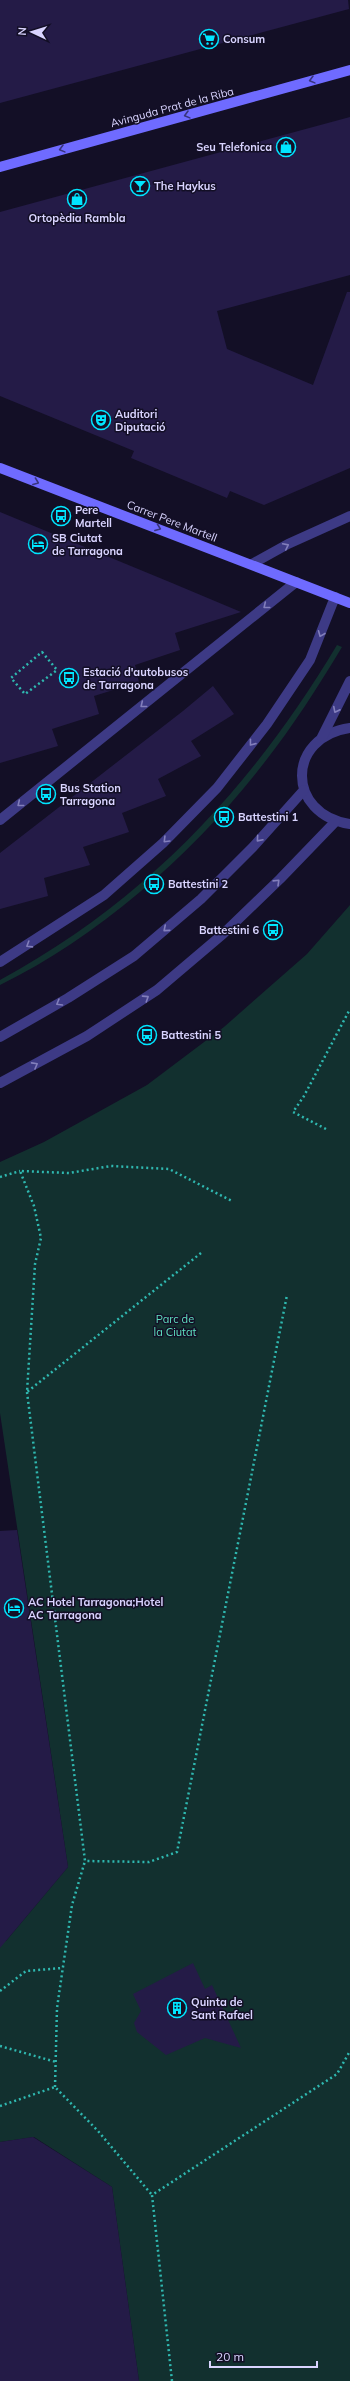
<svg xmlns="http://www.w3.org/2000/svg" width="350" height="2381" font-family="Mulish,sans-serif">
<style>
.green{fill:#12302f}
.building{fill:#241b47}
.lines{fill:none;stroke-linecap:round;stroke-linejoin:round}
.path{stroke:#2fb8b0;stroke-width:2.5;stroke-dasharray:2 3;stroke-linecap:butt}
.lane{stroke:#3d3a85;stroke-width:10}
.street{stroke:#3d3a85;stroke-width:10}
.secondary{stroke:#6f6bff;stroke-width:10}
.oneway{stroke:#38347d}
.oneway2{stroke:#837fbc}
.labels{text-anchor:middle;stroke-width:3;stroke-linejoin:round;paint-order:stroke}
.poi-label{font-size:11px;font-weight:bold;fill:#d9d4ff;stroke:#130f26;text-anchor:start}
.street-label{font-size:11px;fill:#d9d4ff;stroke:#130f26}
.park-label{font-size:11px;fill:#5fe0c0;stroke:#130f26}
</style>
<rect width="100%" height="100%" fill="#130f26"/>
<g class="green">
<path d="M337,645L342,647C318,687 293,726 264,763C196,851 100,936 0,985V980C147,900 252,787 337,645Z"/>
<path d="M350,905V2381H139L112,2187L34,2137L0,2142V1942L6,1941L68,1867L0,1413V1162L44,1142L147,1085L224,1027L307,954Z"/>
</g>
<g class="building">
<path d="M0,0H348L349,9L0,103Z"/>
<path d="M350,117V275L217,311L227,349L313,385L347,292H350V468L264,505L230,491L227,498L131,458L134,451L0,396V212Z"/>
<path d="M0,512L172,583L241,612L175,633L180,650L135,665L139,682L94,696L99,714L52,729L58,746L0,763Z"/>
<path d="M213,686L234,714L191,741L201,756L158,779L166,796L122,813L129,832L83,847L90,865L44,878L48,896L0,909V853L183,711Z"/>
<path d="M17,1530L68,1867L0,1948V1531Z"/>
<path d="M193,1963L205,1989L212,1985L241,2048L205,2038L166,2055L137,2032L134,2023L141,2011L133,1994Z"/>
<path d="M33,2137L112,2187L139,2381H0V2142Z"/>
</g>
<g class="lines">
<g class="path">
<path d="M42,652L57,670L25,694L11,678Z"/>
<path d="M326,1129L293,1112L304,1096L350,1009"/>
<path d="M0,1177L20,1171"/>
<path d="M201,1253L27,1392L35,1264L41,1238L34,1206L20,1171L69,1173L111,1166L169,1169L232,1201"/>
<path d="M27,1392L85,1861L149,1862L177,1852L287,1295"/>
<path d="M0,1991L26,1971L62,1968"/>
<path d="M0,2046L56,2062"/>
<path d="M55,2087L57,2008L72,1905L85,1861"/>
<path d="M0,2106L55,2087L98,2131L152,2195"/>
<path d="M172,2381L152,2195L337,2074L350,2051"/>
</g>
<g class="lane">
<path d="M350,728C286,737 286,814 350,824"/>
<path d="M322,737L350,681"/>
<path d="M0,820L296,582"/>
<path d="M0,962L104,895L163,843L217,788L267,724L310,660L335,597"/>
<path d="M0,1037L68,998L134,956L201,899L253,847L304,790"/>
<path d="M0,1083L87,1036L157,990L223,934L280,879L335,822"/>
</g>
<path class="street" d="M252,564L288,544L350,516"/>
<g class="secondary">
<path d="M0,167L350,70"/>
<path d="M0,468L350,603"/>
</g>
</g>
<defs><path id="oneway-chevron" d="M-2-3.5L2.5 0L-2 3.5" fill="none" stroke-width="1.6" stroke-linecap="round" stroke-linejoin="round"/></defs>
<g class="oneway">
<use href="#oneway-chevron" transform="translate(312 80) rotate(165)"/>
<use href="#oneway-chevron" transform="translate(187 115) rotate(165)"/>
<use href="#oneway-chevron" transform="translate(62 149) rotate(165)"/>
<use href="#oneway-chevron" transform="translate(36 482) rotate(21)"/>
<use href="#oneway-chevron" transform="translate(158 528) rotate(21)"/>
</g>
<g class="oneway2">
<use href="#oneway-chevron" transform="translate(286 546) rotate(-27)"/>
<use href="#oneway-chevron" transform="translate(266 606) rotate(141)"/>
<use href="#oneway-chevron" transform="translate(321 634) rotate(112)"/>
<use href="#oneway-chevron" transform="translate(143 705) rotate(141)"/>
<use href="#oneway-chevron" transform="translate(336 710) rotate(117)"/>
<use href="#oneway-chevron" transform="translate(252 743) rotate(128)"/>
<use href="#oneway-chevron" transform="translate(20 804) rotate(141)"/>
<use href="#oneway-chevron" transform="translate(259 839) rotate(131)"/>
<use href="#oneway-chevron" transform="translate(166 840) rotate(135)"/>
<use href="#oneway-chevron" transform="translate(277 882) rotate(-44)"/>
<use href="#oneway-chevron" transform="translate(166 929) rotate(140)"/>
<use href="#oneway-chevron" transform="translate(29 945) rotate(148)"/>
<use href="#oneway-chevron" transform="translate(146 998) rotate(-33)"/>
<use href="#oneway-chevron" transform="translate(59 1003) rotate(150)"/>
<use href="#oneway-chevron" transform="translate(35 1065) rotate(-29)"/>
</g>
<defs>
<symbol id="supermarket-ring" viewBox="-11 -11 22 22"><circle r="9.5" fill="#130f26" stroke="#00e5ff" stroke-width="1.5"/><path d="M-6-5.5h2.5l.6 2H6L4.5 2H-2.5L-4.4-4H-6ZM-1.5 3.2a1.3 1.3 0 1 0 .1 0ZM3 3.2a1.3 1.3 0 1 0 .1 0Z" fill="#00e5ff"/></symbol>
<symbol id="shop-ring" viewBox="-11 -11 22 22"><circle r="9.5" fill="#130f26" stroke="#00e5ff" stroke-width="1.5"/><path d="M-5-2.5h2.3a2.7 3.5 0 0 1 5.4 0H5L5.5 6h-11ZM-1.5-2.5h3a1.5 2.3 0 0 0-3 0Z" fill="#00e5ff"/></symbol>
<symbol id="bar-ring" viewBox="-11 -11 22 22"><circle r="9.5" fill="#130f26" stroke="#00e5ff" stroke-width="1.5"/><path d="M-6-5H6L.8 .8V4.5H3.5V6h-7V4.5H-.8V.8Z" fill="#00e5ff"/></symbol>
<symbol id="theatre-ring" viewBox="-11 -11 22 22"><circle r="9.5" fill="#130f26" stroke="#00e5ff" stroke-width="1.5"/><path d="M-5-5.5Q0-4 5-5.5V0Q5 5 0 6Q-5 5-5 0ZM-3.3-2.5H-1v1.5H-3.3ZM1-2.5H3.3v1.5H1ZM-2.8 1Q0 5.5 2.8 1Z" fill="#00e5ff"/></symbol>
<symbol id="bus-ring" viewBox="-11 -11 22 22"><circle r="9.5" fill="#130f26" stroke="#00e5ff" stroke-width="1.5"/><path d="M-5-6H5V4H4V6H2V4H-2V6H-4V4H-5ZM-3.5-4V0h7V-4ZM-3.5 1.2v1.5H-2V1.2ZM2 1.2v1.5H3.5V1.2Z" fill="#00e5ff"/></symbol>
<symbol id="hotel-ring" viewBox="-11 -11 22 22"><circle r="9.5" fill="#130f26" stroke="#00e5ff" stroke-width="1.5"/><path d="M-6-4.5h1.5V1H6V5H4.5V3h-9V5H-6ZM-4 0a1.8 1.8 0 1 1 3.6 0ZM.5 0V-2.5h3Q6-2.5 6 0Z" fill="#00e5ff"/></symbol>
<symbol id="building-ring" viewBox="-11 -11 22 22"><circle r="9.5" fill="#130f26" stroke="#00e5ff" stroke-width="1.5"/><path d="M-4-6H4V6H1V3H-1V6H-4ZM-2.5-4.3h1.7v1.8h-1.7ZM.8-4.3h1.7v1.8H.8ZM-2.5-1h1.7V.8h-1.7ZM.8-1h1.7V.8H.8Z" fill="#00e5ff"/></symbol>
</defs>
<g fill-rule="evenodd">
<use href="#supermarket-ring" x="198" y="28" width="22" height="22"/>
<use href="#shop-ring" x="275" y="136" width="22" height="22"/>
<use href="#bar-ring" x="129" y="175" width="22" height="22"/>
<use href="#shop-ring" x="66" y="188" width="22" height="22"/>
<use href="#theatre-ring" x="90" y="409" width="22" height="22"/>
<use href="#bus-ring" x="50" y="505" width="22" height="22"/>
<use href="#hotel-ring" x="27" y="533" width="22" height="22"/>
<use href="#bus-ring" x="58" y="667" width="22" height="22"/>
<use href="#bus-ring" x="35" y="783" width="22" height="22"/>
<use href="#bus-ring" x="213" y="806" width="22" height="22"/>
<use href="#bus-ring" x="143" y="873" width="22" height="22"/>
<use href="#bus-ring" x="262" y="919" width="22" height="22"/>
<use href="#bus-ring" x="136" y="1024" width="22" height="22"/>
<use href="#hotel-ring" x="3" y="1597" width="22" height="22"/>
<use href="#building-ring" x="166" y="1997" width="22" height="22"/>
</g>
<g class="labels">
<g class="poi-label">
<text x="223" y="43">Consum</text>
<text x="272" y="151" text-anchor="end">Seu Telefonica</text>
<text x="154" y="190">The Haykus</text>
<text x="77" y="222" text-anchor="middle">Ortopèdia Rambla</text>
<text x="115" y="418">Auditori<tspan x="115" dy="13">Diputació</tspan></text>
<text x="75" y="514">Pere<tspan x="75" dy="13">Martell</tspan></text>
<text x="52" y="542">SB Ciutat<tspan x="52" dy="13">de Tarragona</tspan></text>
<text x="83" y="676">Estació d'autobusos<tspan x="83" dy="13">de Tarragona</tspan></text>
<text x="60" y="792">Bus Station<tspan x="60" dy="13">Tarragona</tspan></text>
<text x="238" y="821">Battestini 1</text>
<text x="168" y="888">Battestini 2</text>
<text x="259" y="934" text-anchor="end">Battestini 6</text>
<text x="161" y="1039">Battestini 5</text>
<text x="28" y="1606">AC Hotel Tarragona;Hotel<tspan x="28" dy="13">AC Tarragona</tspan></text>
<text x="191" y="2006">Quinta de<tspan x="191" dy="13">Sant Rafael</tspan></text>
</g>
<g class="street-label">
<text transform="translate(172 107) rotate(-15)" y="4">Avinguda Prat de la Riba</text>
<text transform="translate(172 521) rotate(21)" y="4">Carrer Pere Martell</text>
</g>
<g class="park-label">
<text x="175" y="1323">Parc de<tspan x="175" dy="13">la Ciutat</tspan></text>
</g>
</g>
<g transform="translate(32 32) rotate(274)" stroke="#130f26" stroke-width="3" paint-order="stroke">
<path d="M0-3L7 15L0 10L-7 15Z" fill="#d9d4ff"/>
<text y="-6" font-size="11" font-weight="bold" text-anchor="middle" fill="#d9d4ff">N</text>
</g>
<path d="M210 2361v6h107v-6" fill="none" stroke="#d9d4ff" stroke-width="2"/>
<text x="216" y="2361" font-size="12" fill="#d9d4ff" stroke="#130f26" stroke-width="3" paint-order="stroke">20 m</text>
</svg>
